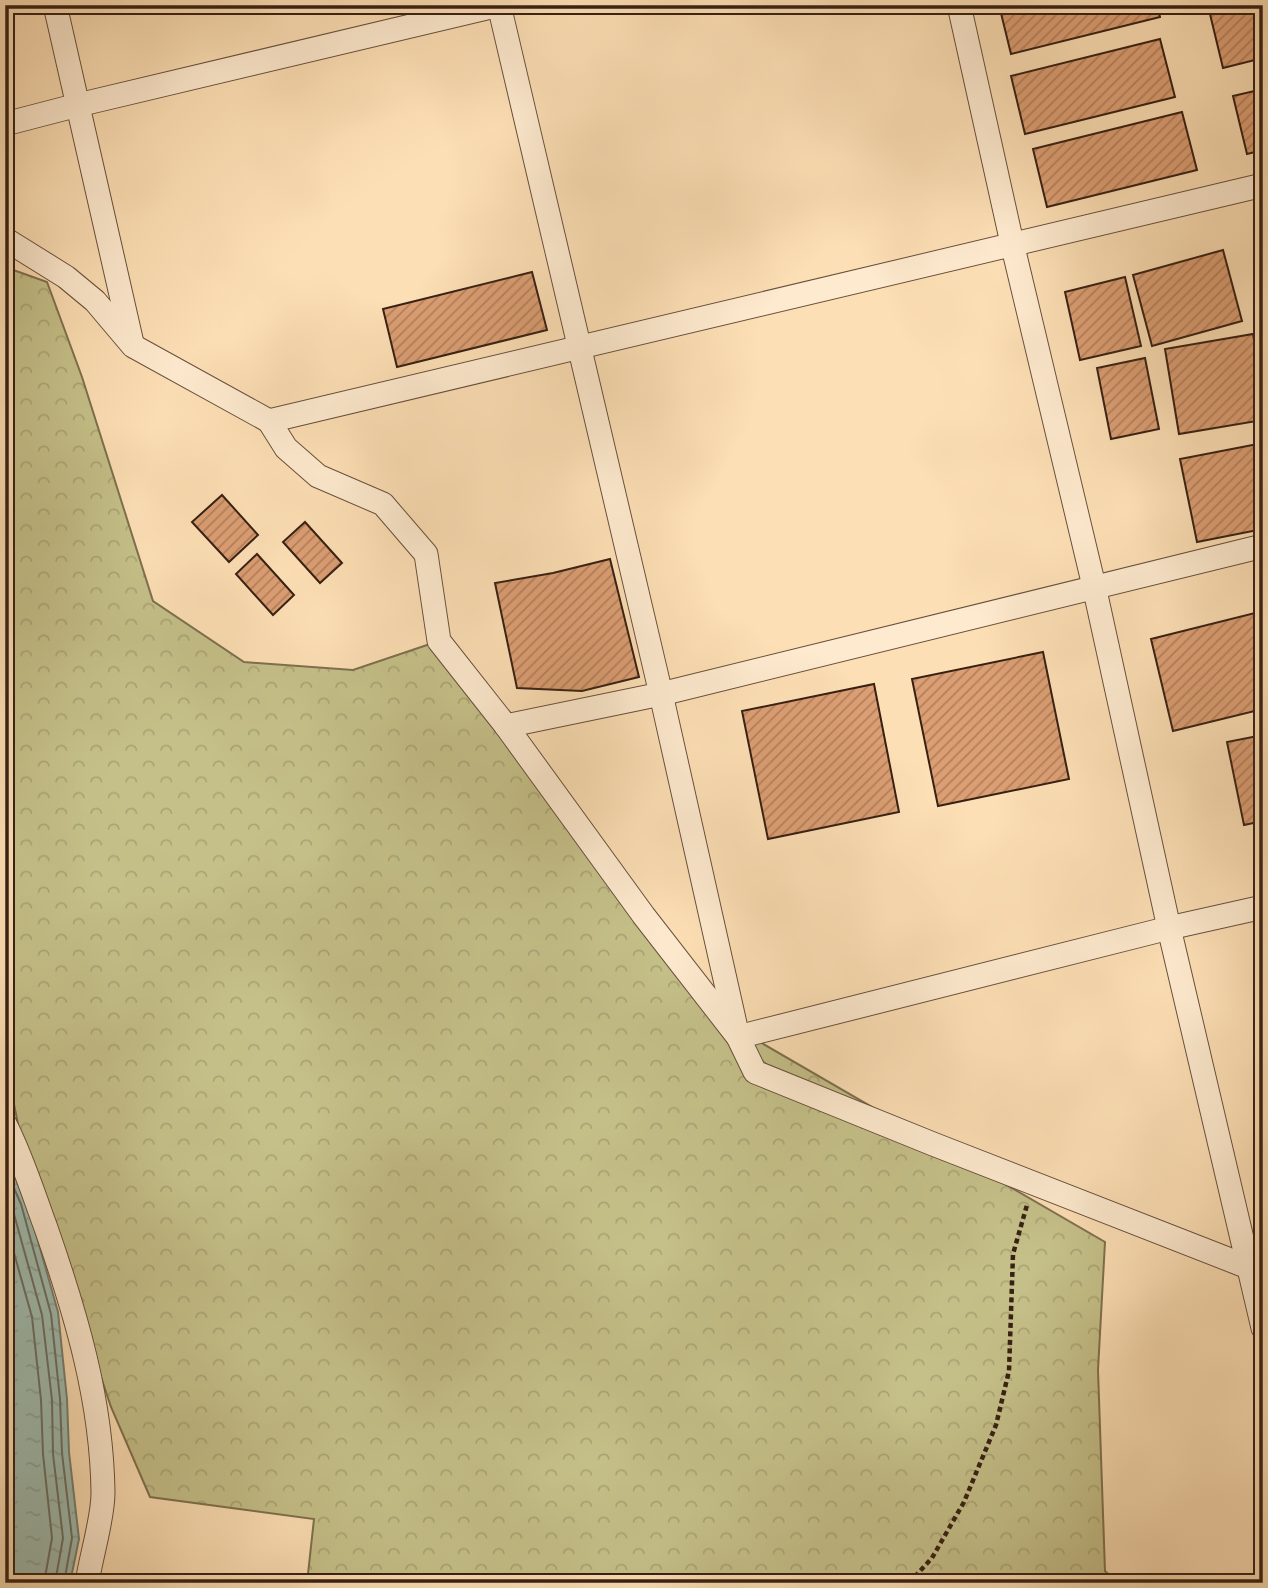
<svg xmlns="http://www.w3.org/2000/svg" width="1268" height="1588" font-family="'IM FELL English',serif">
<style>
.forest{fill:url(#forest-crowns);stroke:#7e704e;stroke-width:2}
.water{fill:url(#water-ripples);stroke:#757e72;stroke-width:2}
.lines{fill:none;stroke-linecap:round;stroke-linejoin:round}
.shore{stroke:#6b6e62;stroke-width:2}
.building{fill:url(#building-hatch);stroke:#372014;stroke-width:2}
.street-casing{stroke:#68503c;stroke-width:25}
.path{stroke:#372014;stroke-width:4.5;stroke-dasharray:5 3.5;stroke-linecap:butt}
.street{stroke:#feeacf;stroke-width:23}
</style>
<defs>
<pattern id="forest-crowns" width="20" height="18" patternUnits="userSpaceOnUse" patternTransform="scale(1.75)"><rect width="20" height="18" fill="#c5c089"/><path d="M2 6a3 3 0 1 1 6 0M12 15a3 3 0 1 1 6 0" fill="none" stroke="#aaa575"/></pattern>
<pattern id="water-ripples" width="26" height="14" patternUnits="userSpaceOnUse" patternTransform="scale(1.75)"><rect width="26" height="14" fill="#9fbcb0"/><path d="M2 4q2-2 4 0t4 0M15 11q2-2 4 0t4 0" fill="none" stroke="#8aa196"/></pattern>
<pattern id="building-hatch" width="6" height="6" patternUnits="userSpaceOnUse" patternTransform="scale(1.75)"><rect width="6" height="6" fill="#dc9e73"/><path d="M-1 1l2-2M0 6l6-6M5 7l2-2" fill="none" stroke="#b3805d"/></pattern>
</defs>
<rect width="100%" height="100%" fill="#fddfb5"/>
<filter id="stains"><feTurbulence type="fractalNoise" baseFrequency=".00286" numOctaves="4"/><feColorMatrix values="0 0 0 0 .2 0 0 0 0 .09 0 0 0 0 .02 0 0 0 .5 -.17"/></filter>
<radialGradient id="worn" r=".72"><stop offset=".6" stop-color="#630" stop-opacity="0"/><stop offset="1" stop-color="#630" stop-opacity=".3"/></radialGradient>
<path class="forest" d="M5,267L47,282L82,377L153,601L244,662L353,670L439,641L727,1023L1105,1242L1098,1370L1105,1571L1118,1583H307L314,1519L150,1497L111,1407L20,1134L5,1060V1007L11,970L5,962Z"/>
<path class="water" d="M5,1151L27,1202L58,1312L67,1399L69,1452L79,1539L70,1583H5Z"/>
<g class="lines">
<g class="shore">
<path d="M5,1168L21,1204L51,1314L60,1399L62,1453L72,1538L64,1583"/>
<path d="M5,1191L12,1207L42,1315L52,1400L53,1454L63,1538L55,1583"/>
<path d="M5,1221L32,1317L41,1400L43,1454L52,1538L44,1583"/>
</g>
</g>
<g class="building">
<path d="M999,5H1157L1160,17L1011,54Z"/>
<path d="M1229,5H1263V58L1223,68L1209,10Z"/>
<path d="M1160,39L1175,97L1025,134L1011,76Z"/>
<path d="M1263,89V150L1247,154L1233,96Z"/>
<path d="M1182,112L1197,170L1047,207L1033,149Z"/>
<path d="M1223,250L1242,321L1152,346L1133,275Z"/>
<path d="M532,272L547,330L397,367L383,309Z"/>
<path d="M1125,277L1141,346L1080,360L1065,292Z"/>
<path d="M1253,334L1263,392V420L1179,434L1165,349Z"/>
<path d="M1145,358L1159,429L1111,439L1097,368Z"/>
<path d="M1263,443V529L1197,542L1180,459Z"/>
<path d="M222,495L258,535L229,562L192,522Z"/>
<path d="M305,522L342,563L320,583L283,542Z"/>
<path d="M257,554L294,595L273,615L236,574Z"/>
<path d="M610,559L639,677L582,691L517,688L495,583L553,573Z"/>
<path d="M1263,611V709L1173,731L1151,639Z"/>
<path d="M1043,652L1069,779L938,806L912,679Z"/>
<path d="M874,684L899,812L768,839L742,711Z"/>
<path d="M1263,735V821L1244,825L1227,742Z"/>
</g>
<g class="lines">
<defs>
<g id="street">
<path d="M55,5L132,343"/>
<path d="M499,5L661,694L736,1028"/>
<path d="M959,5L1012,243L1094,586L1169,928L1263,1328"/>
<path d="M5,124L78,105L499,5"/>
<path d="M5,239L66,277L95,301L133,346L269,421L286,448L318,476L383,504L426,554L439,641L506,726L644,916L738,1037L755,1072L933,1144L1248,1267L1263,1264"/>
<path d="M269,421L1263,185"/>
<path d="M506,726L661,694L1263,546"/>
<path d="M738,1037L1169,928L1263,907"/>
<path d="M5,1124C22,1157 33,1193 46,1228C76,1314 102,1401 103,1493C103,1519 91,1556 87,1583"/>
</g>
</defs>
<use href="#street" class="street-casing"/>
<path class="path" d="M909,1583L932,1558L964,1502L996,1425L1009,1371L1013,1254L1027,1205"/>
<use href="#street" class="street"/>
</g>
<rect width="1268" height="1588" fill="none" stroke="#fddfb5" stroke-width="28"/>
<rect x="7" y="7" width="1254" height="1574" fill="none" stroke="#372014" stroke-width="3.5"/>
<rect x="14" y="14" width="1240" height="1560" fill="none" stroke="#372014" stroke-width="2"/>
<rect width="100%" height="100%" filter="url(#stains)"/>
<rect width="100%" height="100%" fill="url(#worn)"/>
</svg>
